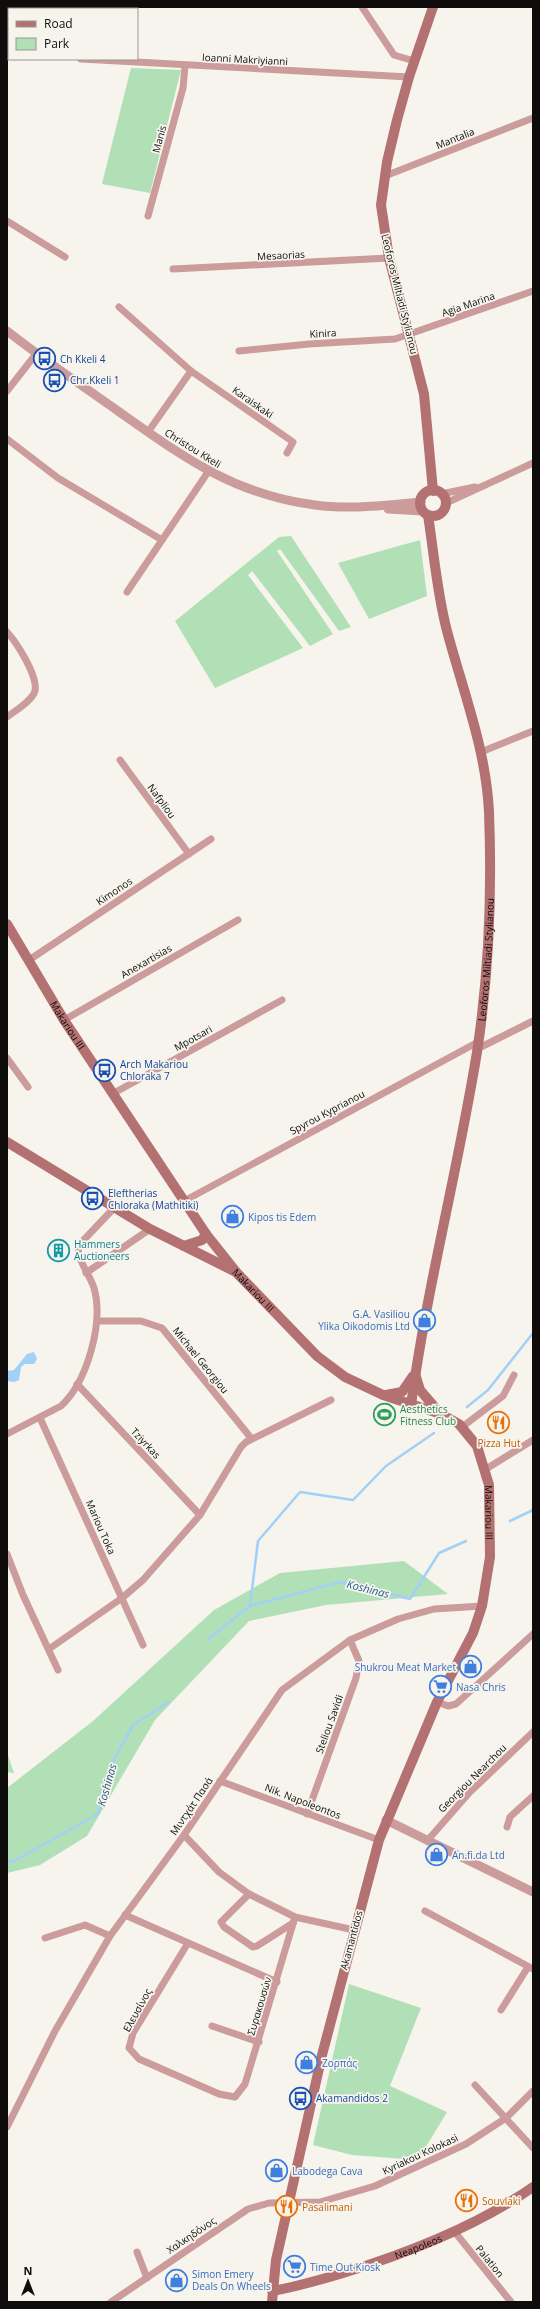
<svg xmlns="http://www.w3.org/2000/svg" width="540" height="2309" font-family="'Open Sans',sans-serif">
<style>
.green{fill:#b1e0b6}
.water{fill:#a2d0f8}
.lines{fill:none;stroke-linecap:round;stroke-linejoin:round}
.stream{stroke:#a2d0f8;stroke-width:2.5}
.minor{stroke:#cb9c9b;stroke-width:7}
.tertiary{stroke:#cb9c9b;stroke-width:9}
.secondary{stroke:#b47171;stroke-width:10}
.labels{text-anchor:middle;stroke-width:3.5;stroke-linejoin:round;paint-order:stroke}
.street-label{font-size:10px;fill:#0e0d0b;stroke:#f6f4ed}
.transit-label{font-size:10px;fill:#164399;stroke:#f6f4ed;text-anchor:start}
.shop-label{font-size:10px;fill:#366cbe;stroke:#f6f4ed;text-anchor:start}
.culture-label{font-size:10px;fill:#0d838f;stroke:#f6f4ed;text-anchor:start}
.leisure-label{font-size:10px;fill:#27864d;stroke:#f6f4ed;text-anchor:start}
.food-label{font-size:10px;fill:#c56008;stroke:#f6f4ed;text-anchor:start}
.water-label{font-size:11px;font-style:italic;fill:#225c87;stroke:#f6f4ed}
</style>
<rect width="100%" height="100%" fill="#f6f4ed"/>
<g class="green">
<path d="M131,68L181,70L150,193L102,184Z"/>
<path d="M291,536L351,627L339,631L280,549L277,551L333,634L310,646L252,571L248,575L303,648L215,688L175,621L279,537Z"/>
<path d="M420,540L427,596L369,619L338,563Z"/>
<path d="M404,1561L448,1594L326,1605L249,1621L155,1720L87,1836L40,1865L7,1873V1788L93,1721L214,1610L280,1573Z"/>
<path d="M7,1752L14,1773L7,1772Z"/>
<path d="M349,1984L421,2008L390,2086L447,2112L418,2160L352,2155L313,2145Z"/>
</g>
<path class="water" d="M34,1352L37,1359L34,1364H25L21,1367L19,1380L14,1382L7,1381V1371L14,1370L27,1354Z"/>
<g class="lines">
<g class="stream">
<path d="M467,1407L488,1390L533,1333"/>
<path d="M510,1521L533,1510"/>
<path d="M250,1606L258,1541L300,1492L353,1500L386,1466L434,1433"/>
<path d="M208,1639L250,1606L340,1582L410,1599L439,1553L466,1541"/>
<path d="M7,1861H14L98,1814L111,1765L133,1725L169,1702"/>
</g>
<g class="minor">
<path d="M362,7L394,55L414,61"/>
<path d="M7,44L9,47"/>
<path d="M81,59L409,77"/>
<path d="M385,176L533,118"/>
<path d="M148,216L183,88L185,66"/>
<path d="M7,221L65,257"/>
<path d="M173,269L389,258"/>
<path d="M119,307L191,371L293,442L287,453"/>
<path d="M239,351L309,344L395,339L533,291"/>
<path d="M7,391L36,354"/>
<path d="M148,432L191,371"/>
<path d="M7,439L58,478L162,540"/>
<path d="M441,494L475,487"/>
<path d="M446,503L533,463"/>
<path d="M127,592L208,472"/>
<path d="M7,632C17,643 38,676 35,691C32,701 15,711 7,717"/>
<path d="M481,752L533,731"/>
<path d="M120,760L189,854"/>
<path d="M29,960L211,839"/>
<path d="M64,1020L238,920"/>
<path d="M477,1049L533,1021"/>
<path d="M7,1058L28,1087"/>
<path d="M114,1093L282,1000"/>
<path d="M186,1200L478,1042"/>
<path d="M86,1273L150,1229"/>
<path d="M97,1321H141L162,1328L251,1438"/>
<path d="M77,1384L200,1515"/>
<path d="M40,1418L143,1645"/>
<path d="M462,1427L503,1396L514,1375"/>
<path d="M7,1434L61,1406C87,1382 104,1323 94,1288C89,1273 78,1262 78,1246L115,1207"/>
<path d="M486,1469L533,1440"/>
<path d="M7,1554L23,1595L58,1670"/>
<path d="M49,1649L122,1598L143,1580L200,1515L241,1447L246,1442L331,1400"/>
<path d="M437,1702L448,1706L456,1704L533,1634"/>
<path d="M220,1781L379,1840"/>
<path d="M307,1814L356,1678L359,1661L350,1640"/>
<path d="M507,1827L510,1817L533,1796"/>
<path d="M184,1835L219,1872L249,1894L295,1917L354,1930"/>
<path d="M427,1841L469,1793L533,1732"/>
<path d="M249,1894L221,1922L224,1927L253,1947L257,1946L293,1923"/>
<path d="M425,1911L533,1969"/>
<path d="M125,1915L277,1982"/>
<path d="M45,1938L85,1925L110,1936"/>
<path d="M188,1943L133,2033L129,2048L139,2059L219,2094L235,2097L245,2084L295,1917"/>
<path d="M501,2010L528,1967"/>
<path d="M212,2026L259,2042"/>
<path d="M475,2085L533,2148"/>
<path d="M7,2127L55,2031L110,1936L184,1835L282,1690L350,1640L398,1619L434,1609L482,1606"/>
<path d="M454,2231L511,2302"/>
<path d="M137,2252L147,2278"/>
<path d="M111,2302L248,2209L269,2203L320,2202L375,2186L466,2144L506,2118L533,2091"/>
</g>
<g class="tertiary">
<path d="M7,331C43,359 81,385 118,411C182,456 234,495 315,505C350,510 385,505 421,502"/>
<path d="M388,509L423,511"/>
<path d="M386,1820L533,1892"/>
</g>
<g class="secondary">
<circle cx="433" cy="503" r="13"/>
<path d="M433,491L424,394L389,258L381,205L387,162L397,120L409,77L433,7"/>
<path id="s1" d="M7,924L64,1020L206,1234L237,1273L317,1356L345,1377L383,1395L441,1414L459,1424L477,1446L489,1485L490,1557L482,1606L473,1633L437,1702L379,1840L322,2055L276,2260L272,2302"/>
<path d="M7,1142L150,1229L236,1272"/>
<path d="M184,1246L202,1240L206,1234"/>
<path d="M416,1377L420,1390L438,1411"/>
<path d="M386,1395L402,1392L413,1376"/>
<path id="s2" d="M411,1405C427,1286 458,1170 477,1052C489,974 492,891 489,812C486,749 463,691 447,631C437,593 434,554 428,515"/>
<path id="s3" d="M272,2291C296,2287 319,2280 343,2273C408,2253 476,2227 533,2187"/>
</g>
</g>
<defs>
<symbol id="bus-ring" viewBox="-11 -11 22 22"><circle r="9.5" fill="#f6f4ed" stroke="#1a4fb4" stroke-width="1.5"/><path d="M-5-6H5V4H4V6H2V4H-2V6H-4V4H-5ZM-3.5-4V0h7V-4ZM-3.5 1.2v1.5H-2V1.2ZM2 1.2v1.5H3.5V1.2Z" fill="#1a4fb4"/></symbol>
<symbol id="shop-ring" viewBox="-11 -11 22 22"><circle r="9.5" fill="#f6f4ed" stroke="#3f7fe0" stroke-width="1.5"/><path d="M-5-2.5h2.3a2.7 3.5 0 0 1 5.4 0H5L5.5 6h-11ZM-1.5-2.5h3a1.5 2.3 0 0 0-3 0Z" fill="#3f7fe0"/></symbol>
<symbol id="building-ring" viewBox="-11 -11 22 22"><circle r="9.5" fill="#f6f4ed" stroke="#0f9aa8" stroke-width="1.5"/><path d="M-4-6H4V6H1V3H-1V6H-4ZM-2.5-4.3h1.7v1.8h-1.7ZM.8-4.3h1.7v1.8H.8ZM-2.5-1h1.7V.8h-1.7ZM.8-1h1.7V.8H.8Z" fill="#0f9aa8"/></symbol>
<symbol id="stadium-ring" viewBox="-11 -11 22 22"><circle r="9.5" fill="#f6f4ed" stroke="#2e9e5b" stroke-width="1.5"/><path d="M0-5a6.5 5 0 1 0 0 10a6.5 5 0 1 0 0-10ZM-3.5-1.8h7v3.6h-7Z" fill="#2e9e5b"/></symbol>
<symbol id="restaurant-ring" viewBox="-11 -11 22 22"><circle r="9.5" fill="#f6f4ed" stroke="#e8710a" stroke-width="1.5"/><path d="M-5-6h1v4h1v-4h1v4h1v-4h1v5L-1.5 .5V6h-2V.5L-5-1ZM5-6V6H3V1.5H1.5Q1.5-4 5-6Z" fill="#e8710a"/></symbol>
<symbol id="supermarket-ring" viewBox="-11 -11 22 22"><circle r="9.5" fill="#f6f4ed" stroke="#3f7fe0" stroke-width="1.5"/><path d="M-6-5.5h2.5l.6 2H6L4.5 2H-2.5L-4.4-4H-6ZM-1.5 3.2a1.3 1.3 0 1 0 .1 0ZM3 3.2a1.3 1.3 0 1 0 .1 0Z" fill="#3f7fe0"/></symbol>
</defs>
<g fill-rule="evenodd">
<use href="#bus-ring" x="32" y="346" width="25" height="25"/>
<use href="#bus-ring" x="42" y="368" width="25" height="25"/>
<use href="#bus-ring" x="92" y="1058" width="25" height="25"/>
<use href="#bus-ring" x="80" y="1186" width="25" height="25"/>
<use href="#shop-ring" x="220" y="1204" width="25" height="25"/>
<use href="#building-ring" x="46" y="1238" width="25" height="25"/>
<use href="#shop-ring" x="412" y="1308" width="25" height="25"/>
<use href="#stadium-ring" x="372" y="1402" width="25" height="25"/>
<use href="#restaurant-ring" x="486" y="1410" width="25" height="25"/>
<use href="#shop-ring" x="458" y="1654" width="25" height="25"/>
<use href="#supermarket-ring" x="428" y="1674" width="25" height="25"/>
<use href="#shop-ring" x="424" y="1842" width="25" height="25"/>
<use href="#shop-ring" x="294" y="2050" width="25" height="25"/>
<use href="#bus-ring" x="288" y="2086" width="25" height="25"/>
<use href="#shop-ring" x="264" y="2158" width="25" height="25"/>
<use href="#restaurant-ring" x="454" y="2188" width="25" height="25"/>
<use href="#restaurant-ring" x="274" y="2194" width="25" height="25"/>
<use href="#supermarket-ring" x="282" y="2254" width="25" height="25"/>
<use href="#shop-ring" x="164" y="2268" width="25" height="25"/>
</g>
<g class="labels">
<g class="street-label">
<text transform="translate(245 59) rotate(3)" y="4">Ioanni Makriyianni</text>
<text transform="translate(455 138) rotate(-22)" y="4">Mantalia</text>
<text transform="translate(159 139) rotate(-75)" y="4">Manis</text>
<text transform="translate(281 255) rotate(-3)" y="4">Mesaorias</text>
<text transform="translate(400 294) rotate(76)" y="4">Leoforos Miltiadi Stylianou</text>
<text transform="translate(468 304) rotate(-19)" y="4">Agia Marina</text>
<text transform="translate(323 333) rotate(-3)" y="4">Kinira</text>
<text transform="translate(253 402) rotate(35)" y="4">Karaiskaki</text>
<text transform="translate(193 448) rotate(32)" y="4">Christou Kkeli</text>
<text transform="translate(162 801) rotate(54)" y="4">Nafpliou</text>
<text transform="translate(114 891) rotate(-34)" y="4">Kimonos</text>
<text dy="4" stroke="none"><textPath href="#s2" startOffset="452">Leoforos Miltiadi Stylianou</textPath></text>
<text transform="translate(146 961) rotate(-30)" y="4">Anexartisias</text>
<text dy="4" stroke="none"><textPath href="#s1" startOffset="118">Makariou III</textPath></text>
<text transform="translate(193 1038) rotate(-29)" y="4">Mpotsari</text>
<text transform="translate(327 1112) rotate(-28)" y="4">Spyrou Kyprianou</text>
<text dy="4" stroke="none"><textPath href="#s1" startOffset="442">Makariou III</textPath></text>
<text transform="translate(201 1360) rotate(51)" y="4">Michael Georgiou</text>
<text transform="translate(146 1443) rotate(47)" y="4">Tziyrkas</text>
<text dy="4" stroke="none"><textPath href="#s1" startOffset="789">Makariou III</textPath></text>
<text transform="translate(101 1527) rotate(66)" y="4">Mariou Toka</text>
<text transform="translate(329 1724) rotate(-70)" y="4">Steliou Savidi</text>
<text transform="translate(472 1778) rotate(-45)" y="4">Georgiou Nearchou</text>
<text transform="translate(303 1801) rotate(21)" y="4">Nik. Napoleontos</text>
<text transform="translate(191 1806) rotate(-56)" y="4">Μιντχάτ Πασά</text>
<text transform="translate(351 1940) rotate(-75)" y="4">Akamantidos</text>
<text transform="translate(259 2006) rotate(-73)" y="4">Συρακουσών</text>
<text transform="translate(137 2010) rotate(-61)" y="4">Ελευσίνος</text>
<text transform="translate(420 2154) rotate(-25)" y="4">Kyriakou Kolokasi</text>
<text transform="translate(191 2235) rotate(-34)" y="4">Χαλκηδόνος</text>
<text dy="4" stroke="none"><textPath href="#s3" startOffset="153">Neapoleos</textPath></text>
<text transform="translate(490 2261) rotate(51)" y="4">Palation</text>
</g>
<g class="transit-label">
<text x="60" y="363">Ch Kkeli 4</text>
<text x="70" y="384">Chr.Kkeli 1</text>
<text x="120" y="1068">Arch Makariou<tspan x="120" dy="12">Chloraka 7</tspan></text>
<text x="108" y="1197">Eleftherias<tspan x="108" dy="12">Chloraka (Mathitiki)</tspan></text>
<text x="316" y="2102">Akamandidos 2</text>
</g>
<g class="shop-label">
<text x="248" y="1221">Kipos tis Edem</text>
<text x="410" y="1318" text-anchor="end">G.A. Vasiliou<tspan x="410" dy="12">Ylika Oikodomis Ltd</tspan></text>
<text x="456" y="1671" text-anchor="end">Shukrou Meat Market</text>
<text x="456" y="1691">Nasa Chris</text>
<text x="452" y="1859">An.fi.da Ltd</text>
<text x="322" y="2067">Ζορπάς</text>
<text x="292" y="2175">Labodega Cava</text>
<text x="310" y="2271">Time Out Kiosk</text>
<text x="192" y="2278">Simon Emery<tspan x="192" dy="12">Deals On Wheels</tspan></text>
</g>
<g class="culture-label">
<text x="74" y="1248">Hammers<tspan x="74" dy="12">Auctioneers</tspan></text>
</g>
<g class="leisure-label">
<text x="400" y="1413">Aesthetics<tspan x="400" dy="12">Fitness Club</tspan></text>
</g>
<g class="food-label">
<text x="499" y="1447" text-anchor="middle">Pizza Hut</text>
<text x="482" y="2205">Souvlaki</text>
<text x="302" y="2211">Pasalimani</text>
</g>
<g class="water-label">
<text transform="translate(368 1589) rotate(14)" y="4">Koshinas</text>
<text transform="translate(107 1785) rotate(-74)" y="4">Koshinas</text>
</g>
</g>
<rect width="540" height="2309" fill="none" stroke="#0e0d0b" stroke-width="16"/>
<rect x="8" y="8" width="130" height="52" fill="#f6f4ed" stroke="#999893"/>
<rect x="16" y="21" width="20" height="6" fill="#b47171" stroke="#999893"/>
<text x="44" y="28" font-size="12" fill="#0e0d0b">Road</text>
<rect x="16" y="38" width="20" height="12" fill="#b1e0b6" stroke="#999893"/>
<text x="44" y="48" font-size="12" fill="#0e0d0b">Park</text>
<g transform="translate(28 2281)" stroke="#f6f4ed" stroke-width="3" paint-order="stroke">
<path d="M0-3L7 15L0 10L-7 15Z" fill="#0e0d0b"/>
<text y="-6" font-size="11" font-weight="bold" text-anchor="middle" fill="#0e0d0b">N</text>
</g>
</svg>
